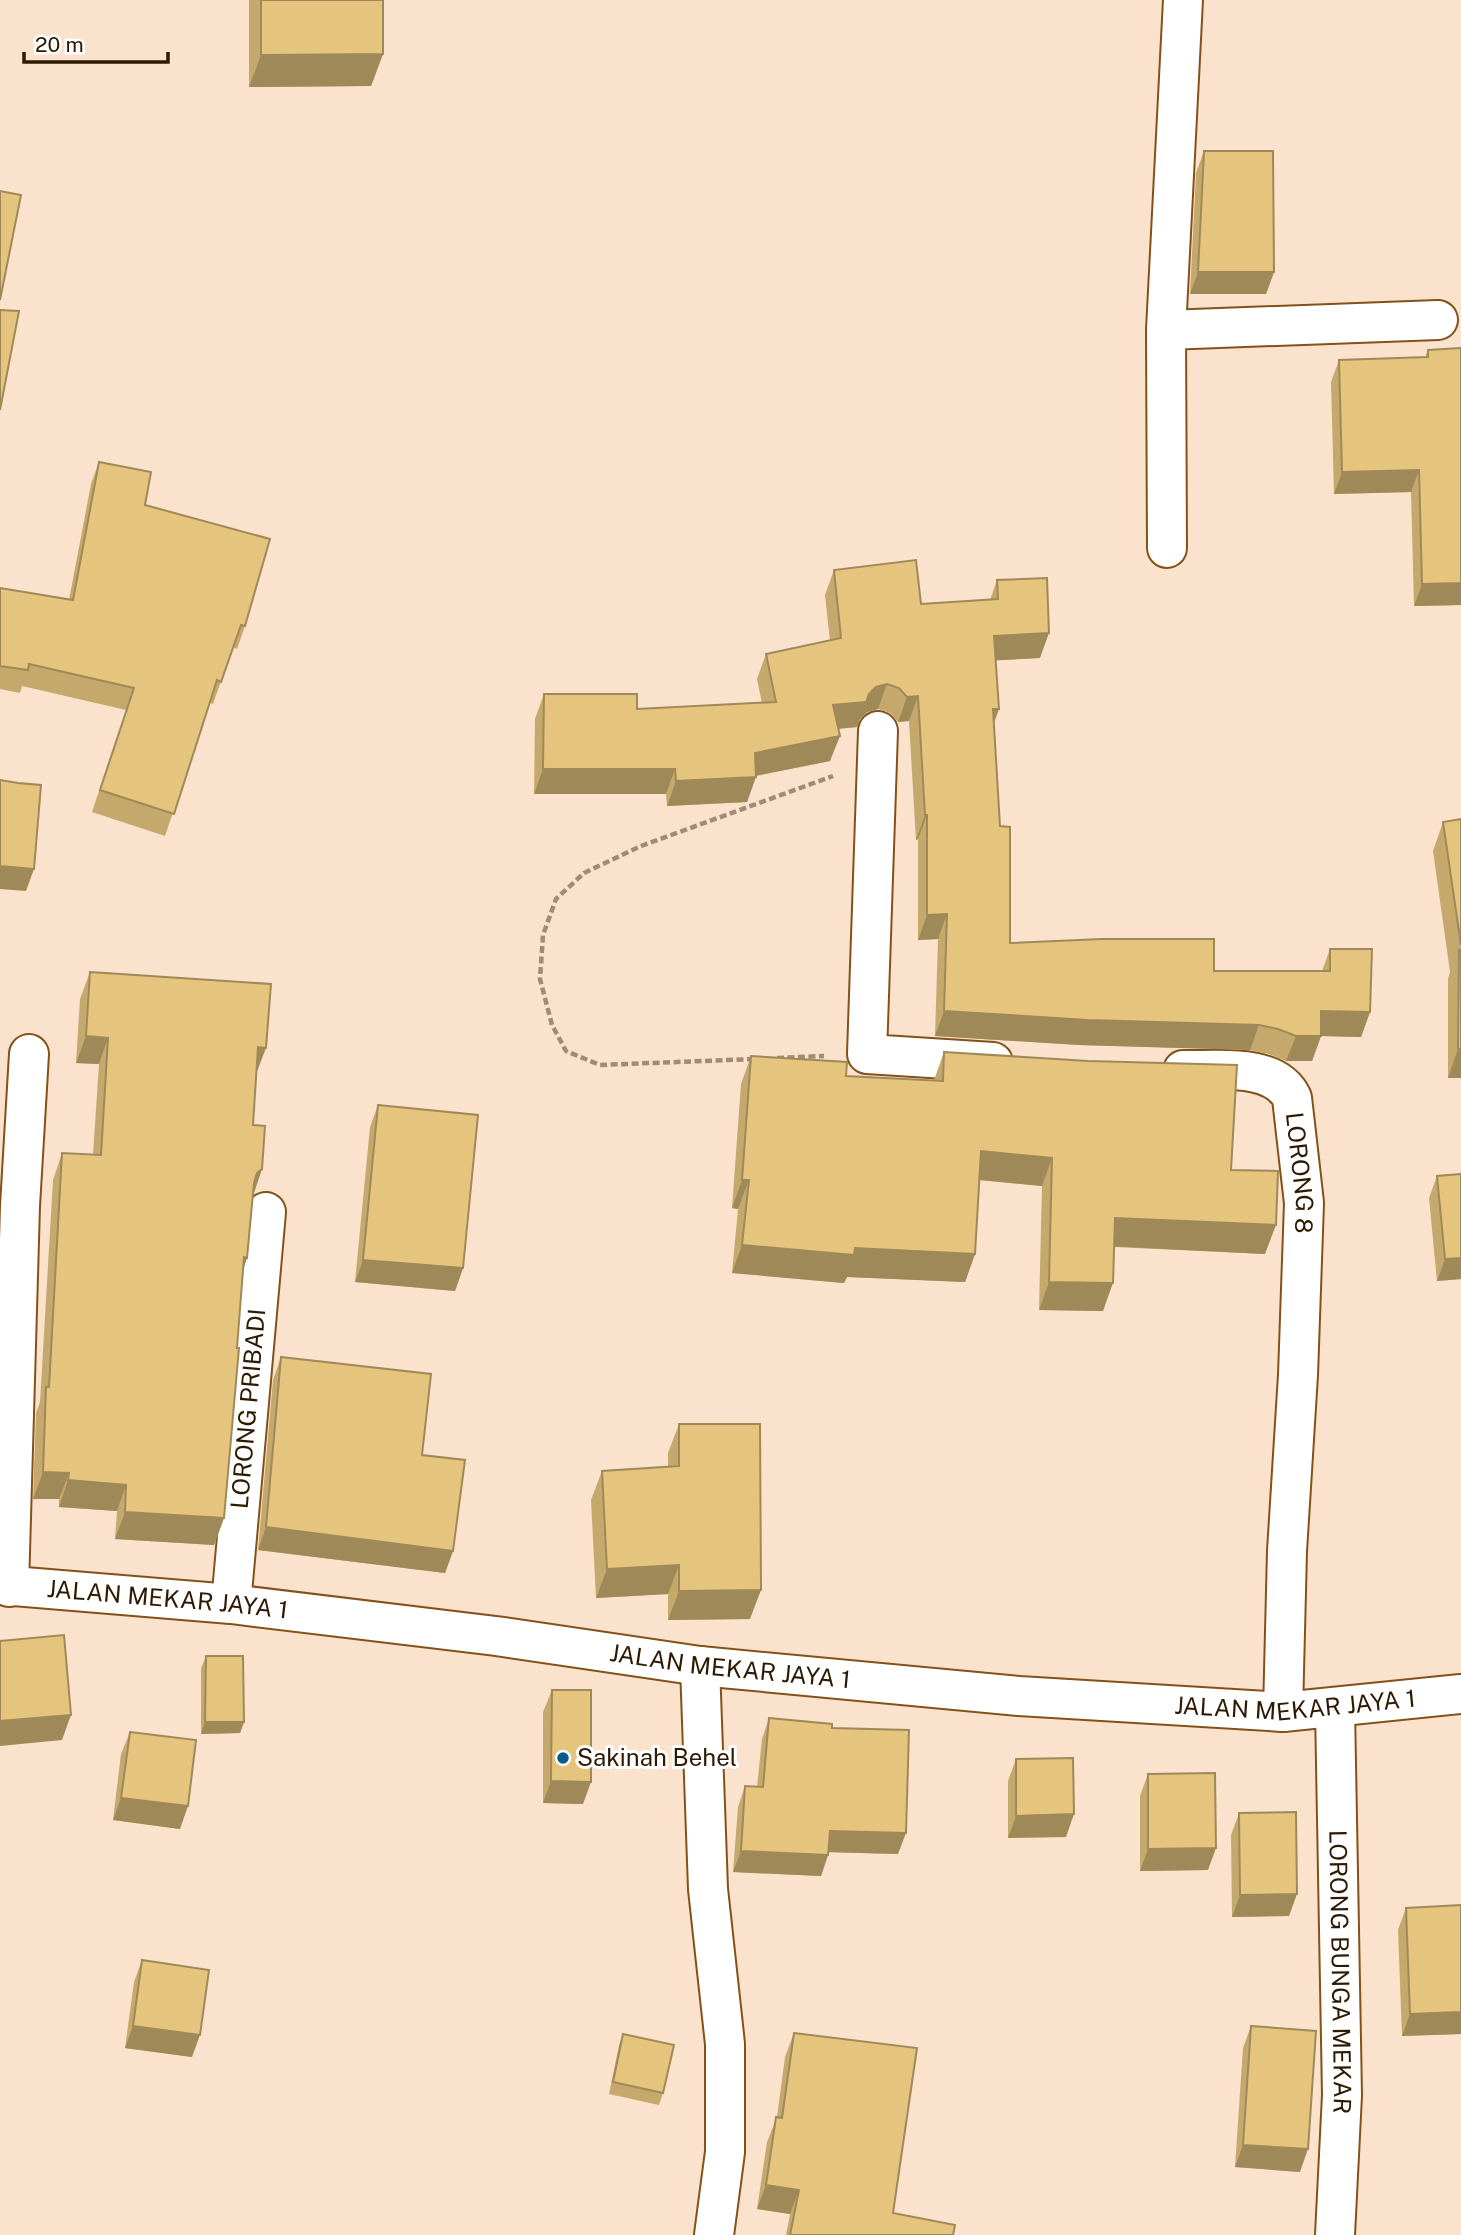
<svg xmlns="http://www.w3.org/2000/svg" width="1461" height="2235" font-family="'Public Sans',sans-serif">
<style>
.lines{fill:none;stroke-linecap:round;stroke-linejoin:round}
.street-casing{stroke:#845219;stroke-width:42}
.path{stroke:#a28b75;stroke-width:4.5;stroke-dasharray:7 3.5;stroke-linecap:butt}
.street{stroke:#fff;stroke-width:38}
.wall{fill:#c5a96c}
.shaded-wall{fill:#a08958}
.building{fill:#e5c47e;stroke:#a08958;stroke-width:2}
.poi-dot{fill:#0c5a8d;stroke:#fff;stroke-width:2.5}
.labels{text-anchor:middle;stroke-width:6;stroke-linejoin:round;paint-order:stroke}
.street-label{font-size:24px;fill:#2e1a03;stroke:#fff}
.poi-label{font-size:24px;fill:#2e1a03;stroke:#fff;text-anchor:start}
</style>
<rect width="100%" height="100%" fill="#fae2cd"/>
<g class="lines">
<defs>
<g id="street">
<path d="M1166,330L1438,320"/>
<path d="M1167,548L1166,330L1183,0"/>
<path d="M878,731L867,1054L993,1062"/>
<path id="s1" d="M1183,1070C1216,1071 1275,1062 1292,1098L1304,1203L1298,1375L1287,1551L1283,1712"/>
<path id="s2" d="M0,1585L231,1604L496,1636L700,1666L1019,1696L1283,1712L1461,1694"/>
<path d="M9,1587L20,1206L29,1054"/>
<path id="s3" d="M231,1604L266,1212"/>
<path d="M700,1666L708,1889L725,2044V2152L714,2235"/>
<path id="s4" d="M1335,1708L1342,2095L1335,2235"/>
</g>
</defs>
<use href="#street" class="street-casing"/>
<g class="path">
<path d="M777,1058L824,1056"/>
<path d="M754,1059L600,1065L566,1051L552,1025L540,979L543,935L556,899L584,873L641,846L833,776"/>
</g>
<use href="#street" class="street"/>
</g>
<g class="wall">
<path d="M249,0H383V54L371,86L249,87Z"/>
<path d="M1204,151L1274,272L1266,294H1190L1196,173Z"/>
<path d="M1428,350L1461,605L1414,606L1411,492L1334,494L1331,382L1339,360L1425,357Z"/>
<path d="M99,462L145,505L245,626L237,649L233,647L213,704L210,703L165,836L92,812L126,710L22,686L20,693L0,689V588L69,600L91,484Z"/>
<path d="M834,570L921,604L990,600L997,580L1040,658L996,660L994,723L1000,826L1010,943L1214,971H1322L1330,949L1370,1012L1361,1037L1321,1036L1312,1061H1286L1269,1054L1250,1050L1079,1045L935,1036L938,939L918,940V839L916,840L909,721L898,722L890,713L878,709L867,712L860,719L857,727L838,729L830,761L756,776L747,802L667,806L666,794H534L535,719L544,694L637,709L762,703L757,679L766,654L830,641L825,595Z"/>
<path d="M1461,819V1078H1448V979L1450,972L1433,851L1443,822Z"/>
<path d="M90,972L256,1074L253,1125L262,1169L253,1194L247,1258L243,1270L224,1518L214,1545L115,1539L117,1511L59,1507V1499H33L36,1413L40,1402L53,1180L62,1153L93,1154L99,1064L76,1063L80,999Z"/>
<path d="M944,1052L1231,1170L1265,1254L1114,1247L1103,1311L1039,1310L1042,1186L979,1180L975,1254L965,1282L847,1277L844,1283L732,1273L738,1209L732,1208L741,1084L751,1056L846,1076L934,1080Z"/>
<path d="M378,1105L463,1268L455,1291L355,1282L370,1127Z"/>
<path d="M1437,1176L1461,1279L1437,1281L1429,1198Z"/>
<path d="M281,1357L453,1551L445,1573L258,1550L273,1380Z"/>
<path d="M679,1424L750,1619L668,1620V1594L596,1598L591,1500L602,1471L668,1466V1453Z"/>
<path d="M206,1656L244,1722L240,1733L201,1734V1668Z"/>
<path d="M552,1690L583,1804L543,1803V1712Z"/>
<path d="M769,1718L832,1728L898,1854L829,1852L821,1876L733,1872L738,1807L745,1786L757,1787L762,1739Z"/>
<path d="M130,1732L180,1829L113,1820L121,1754Z"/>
<path d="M1016,1759L1066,1837L1008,1838V1781Z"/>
<path d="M1148,1774L1208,1870L1140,1871V1796Z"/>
<path d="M1239,1813L1289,1916L1232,1917L1231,1835Z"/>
<path d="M1461,1905V2034L1402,2036L1398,1930L1406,1908Z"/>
<path d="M142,1960L192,2057L125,2048L134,1982Z"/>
<path d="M1251,2026L1300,2172L1235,2167L1243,2048Z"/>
<path d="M794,2033L893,2213L953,2235H786L790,2214L757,2209L767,2142L777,2117L785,2057Z"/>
<path d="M623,2034L663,2093L659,2105L609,2094L619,2045Z"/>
</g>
<g class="shaded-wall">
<path d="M383,54L371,86L249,87L261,55Z"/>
<path d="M1198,272H1274L1266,294H1190Z"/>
<path d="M1419,470L1411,492L1334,494L1342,472Z"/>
<path d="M1461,583V605L1414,606L1422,584Z"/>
<path d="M1049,633L1040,658L985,661L994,636Z"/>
<path d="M887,684L878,709L867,712L860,719L857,727L824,730L833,705L869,694L876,687Z"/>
<path d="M918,696L909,721L898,722L907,697Z"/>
<path d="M993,709H999L990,734Z"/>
<path d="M840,736L830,761L749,777H756L747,802L667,806L676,781L755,753Z"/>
<path d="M543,769H675L666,794H534Z"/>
<path d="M925,815H927L918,839L916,840Z"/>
<path d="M0,866L34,869L26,891L0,889Z"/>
<path d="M947,914L938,939L918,940L927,915Z"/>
<path d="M944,1011L1259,1025L1250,1050L1079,1045L935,1036Z"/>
<path d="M1321,1011L1370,1012L1361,1037L1321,1036L1312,1061H1286L1296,1036Z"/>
<path d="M86,1036L108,1038L99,1064L76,1063Z"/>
<path d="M258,1047L266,1048L256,1074Z"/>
<path d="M1458,1049H1461V1078H1448Z"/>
<path d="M981,1151L1052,1158L1042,1186L970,1179Z"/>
<path d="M262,1169L253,1196L248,1200L257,1173Z"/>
<path d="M742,1180H749L738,1209L732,1208Z"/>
<path d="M1115,1218L1276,1225L1265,1254L1105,1246Z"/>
<path d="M742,1245L855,1248L975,1254L965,1282L847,1277L844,1283L732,1273Z"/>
<path d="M244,1257L247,1258L238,1284Z"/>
<path d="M1461,1258V1279L1437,1281L1445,1259Z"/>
<path d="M363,1260L463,1268L455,1291L355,1282Z"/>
<path d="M1049,1282L1113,1283L1103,1311L1039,1310Z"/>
<path d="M43,1472L69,1473L59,1499H33Z"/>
<path d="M68,1480L126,1485L117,1511L59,1507Z"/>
<path d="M125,1512L224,1518L214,1545L115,1539Z"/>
<path d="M266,1527L453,1551L445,1573L258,1550Z"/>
<path d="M679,1565L668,1594L596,1598L607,1569Z"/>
<path d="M761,1590L750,1619L668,1620L679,1591Z"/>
<path d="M71,1715L62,1740L0,1746V1721Z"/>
<path d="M205,1722H244L240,1733L201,1734Z"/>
<path d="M551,1781L591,1782L583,1804L543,1803Z"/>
<path d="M121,1798L188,1806L180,1829L113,1820Z"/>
<path d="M1074,1814L1066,1837L1008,1838L1016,1816Z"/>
<path d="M830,1831L906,1833L898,1854L822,1852Z"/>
<path d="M1216,1848L1208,1870L1140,1871L1148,1849Z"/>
<path d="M741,1851L828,1855L821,1876L733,1872Z"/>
<path d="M1297,1894L1289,1916L1232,1917L1240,1895Z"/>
<path d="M1461,2012V2034L1402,2036L1410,2014Z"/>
<path d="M133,2026L200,2035L192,2057L125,2048Z"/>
<path d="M1243,2145L1308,2149L1300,2172L1235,2167Z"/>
<path d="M766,2185L799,2190L790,2214L757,2209Z"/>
</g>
<g class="building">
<path d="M261,0H383V54L261,55Z"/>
<path d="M1204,151H1273L1274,272H1198Z"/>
<path d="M0,191L21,195L0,300Z"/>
<path d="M0,310L19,311L0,410Z"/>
<path d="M1461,348V583L1422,584L1419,470L1342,472L1339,360L1428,357V350Z"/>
<path d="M99,462L151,472L145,505L270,539L245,626L241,625L221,682L217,680L174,814L100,790L134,688L29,664L28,670L0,666V588L73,600Z"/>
<path d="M916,560L921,604L998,599L997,580L1047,578L1049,633L994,636L999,709H993L1000,826L1010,827V943L1102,939H1214V971H1330V949H1372L1370,1012L1321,1011V1036H1296L1278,1029L1259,1025L1088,1020L944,1011L947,914L927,915V815H925L918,696L907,697L899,688L887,684L876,687L869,694L866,702L833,705L840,736L755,753L756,777L676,781L675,769H543L544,694H637V709L776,702L766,654L841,638L834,570Z"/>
<path d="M0,780L18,783L41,785L34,869L0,866Z"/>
<path d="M1461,819V945L1443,822Z"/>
<path d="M1459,950H1461V1049H1458Z"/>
<path d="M90,972L271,984L266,1048L258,1047L253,1125L265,1126L262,1169L257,1173L254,1183L247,1258L244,1257L237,1348H239L224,1518L125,1512L126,1485L68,1480L69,1473L43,1472L46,1387H49L62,1153L101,1155L108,1038L86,1036Z"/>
<path d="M944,1052L1088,1061L1237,1065L1231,1170L1278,1171L1276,1225L1115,1218L1113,1283L1049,1282L1052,1158L981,1151L975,1254L855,1248L854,1255L742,1245L749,1180H742L751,1056L847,1062L846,1076L943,1081Z"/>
<path d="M378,1105L478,1115L463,1268L363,1260Z"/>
<path d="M1461,1174V1258L1445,1259L1437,1176Z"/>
<path d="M281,1357L431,1374L422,1455L465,1460L453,1551L266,1527Z"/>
<path d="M679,1424H760L761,1590L679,1591V1565L607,1569L602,1471L679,1466Z"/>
<path d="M64,1635L71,1715L0,1721V1641Z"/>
<path d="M206,1656H243L244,1722H205Z"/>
<path d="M552,1690H591V1782L551,1781Z"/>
<path d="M769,1718L832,1724V1728L909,1730L906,1833L830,1831L828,1855L741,1851L745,1786L763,1787Z"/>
<path d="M130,1732L196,1740L188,1806L121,1798Z"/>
<path d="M1073,1758L1074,1814L1016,1816V1759Z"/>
<path d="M1215,1773L1216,1848L1148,1849V1774Z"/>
<path d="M1296,1812L1297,1894L1240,1895L1239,1813Z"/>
<path d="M1461,1905V2012L1410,2014L1406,1908Z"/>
<path d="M142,1960L209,1970L200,2035L133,2026Z"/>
<path d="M1251,2026L1316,2031L1308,2149L1243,2145Z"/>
<path d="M794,2033L917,2048L893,2213L955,2225L953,2235H790L799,2190L766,2185L776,2117L782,2118Z"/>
<path d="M623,2034L674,2045L663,2093L613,2082Z"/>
</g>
<circle class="poi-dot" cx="563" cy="1758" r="7"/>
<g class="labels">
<g class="street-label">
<text dy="8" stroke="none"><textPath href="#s1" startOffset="194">LORONG 8</textPath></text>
<text dy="8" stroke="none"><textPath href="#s3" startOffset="196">LORONG PRIBADI</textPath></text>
<text dy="8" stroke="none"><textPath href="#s2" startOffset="168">JALAN MEKAR JAYA 1</textPath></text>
<text dy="8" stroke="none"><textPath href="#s2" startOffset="735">JALAN MEKAR JAYA 1</textPath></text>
<text dy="8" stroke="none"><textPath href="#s2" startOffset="1302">JALAN MEKAR JAYA 1</textPath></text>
<text dy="8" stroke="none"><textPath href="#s4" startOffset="264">LORONG BUNGA MEKAR</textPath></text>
</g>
<g class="poi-label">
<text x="577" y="1766">Sakinah Behel</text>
</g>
</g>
<path d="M24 52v10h144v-10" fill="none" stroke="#2e1a03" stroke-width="3.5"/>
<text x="35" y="52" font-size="21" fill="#2e1a03" stroke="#ffffff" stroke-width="5" paint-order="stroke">20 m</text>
</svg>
